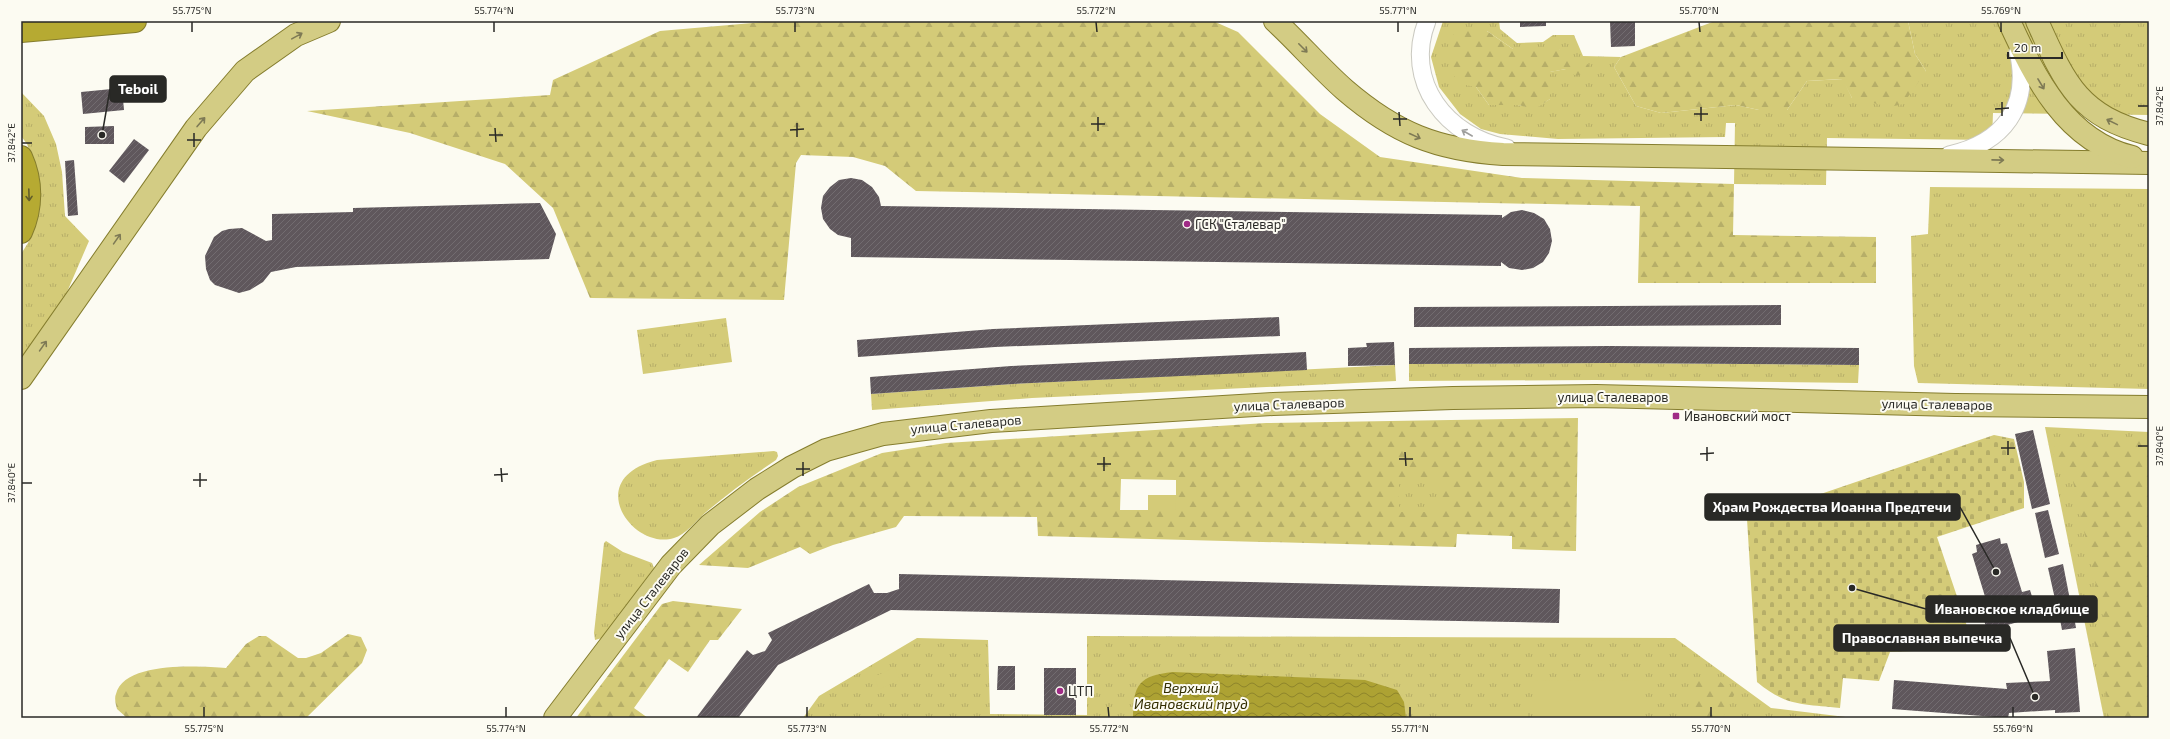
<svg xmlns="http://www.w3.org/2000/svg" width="2170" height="739" font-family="'Exo 2',sans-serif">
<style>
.grass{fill:url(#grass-tufts);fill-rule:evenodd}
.forest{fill:url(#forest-firs);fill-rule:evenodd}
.cemetery{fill:url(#cemetery-stones)}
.pitch{fill:#d4cb78}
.water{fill:url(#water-waves)}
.building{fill:url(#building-hatch)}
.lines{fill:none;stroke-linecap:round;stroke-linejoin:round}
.minor-casing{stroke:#cac9c0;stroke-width:19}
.major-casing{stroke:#857d2e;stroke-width:24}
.highway-casing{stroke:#857d2e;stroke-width:24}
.minor{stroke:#fff;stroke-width:17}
.major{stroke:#d3cc84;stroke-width:22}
.highway{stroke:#b6aa32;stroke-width:22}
.oneway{stroke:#7e7a55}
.oneway2{stroke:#9f9f9d}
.oneway3{stroke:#615d2b}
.ticks{fill:none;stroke:#292926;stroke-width:1.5}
.poi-dot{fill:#a02b86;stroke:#fcfbf2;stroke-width:1.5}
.labels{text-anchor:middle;stroke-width:4;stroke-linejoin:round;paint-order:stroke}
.poi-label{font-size:13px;fill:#292926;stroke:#fcfbf2;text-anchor:start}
.street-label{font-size:13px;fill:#292926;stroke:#fcfbf2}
.water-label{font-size:14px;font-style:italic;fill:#322d00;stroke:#fcfbf2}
.leader{fill:none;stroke:#292926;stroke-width:1.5}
.callout-dot{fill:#292926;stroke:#fcfbf2;stroke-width:1.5}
.callout{fill:#292926;stroke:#292926;stroke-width:1.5}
.callout-label{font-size:14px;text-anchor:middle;font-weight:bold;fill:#fff}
.neatline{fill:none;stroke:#292926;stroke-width:1.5}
.ticks-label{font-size:10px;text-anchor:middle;fill:#292926}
</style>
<defs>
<pattern id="grass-tufts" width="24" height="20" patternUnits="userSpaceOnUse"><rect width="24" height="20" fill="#d4cb78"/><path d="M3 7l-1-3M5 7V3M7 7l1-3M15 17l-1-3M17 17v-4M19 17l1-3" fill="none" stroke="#b6ae68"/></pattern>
<pattern id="forest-firs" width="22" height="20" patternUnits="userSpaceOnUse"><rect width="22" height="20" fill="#d4cb78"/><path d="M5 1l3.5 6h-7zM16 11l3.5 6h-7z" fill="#b6ae68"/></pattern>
<pattern id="cemetery-stones" width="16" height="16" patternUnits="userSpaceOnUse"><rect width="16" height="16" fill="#d4cb78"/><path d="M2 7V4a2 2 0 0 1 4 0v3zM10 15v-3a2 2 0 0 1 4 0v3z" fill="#b6ae68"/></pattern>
<pattern id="water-waves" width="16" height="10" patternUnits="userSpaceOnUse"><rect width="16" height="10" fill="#ada233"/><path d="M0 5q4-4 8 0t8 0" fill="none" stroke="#8d842b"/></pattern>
<pattern id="building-hatch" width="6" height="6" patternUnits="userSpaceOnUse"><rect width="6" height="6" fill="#5f575c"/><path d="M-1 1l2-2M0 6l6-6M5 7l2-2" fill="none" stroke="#726c70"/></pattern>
</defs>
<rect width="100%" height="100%" fill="#fcfbf2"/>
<g class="grass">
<path d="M1443,21H1499L1500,29L1517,43L1543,42L1553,35H1574L1583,56L1621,57L1614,67L1636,106L1661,113L1736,105L1759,110H1787L1807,81L1843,79L1852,98L1926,71L1915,54L1908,21H2149V115L1993,113L1992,140L1827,138L1826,185L1734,184L1735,123H1726L1725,137L1558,139L1500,134L1481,129L1460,114L1439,87L1431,57ZM1487,31L1513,49H1559L1566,69L1549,72L1550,99L1535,108L1518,105H1489L1476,87Z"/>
<path d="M21,92L44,116L56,144L62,172L65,216L89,241L64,299L21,365V254L28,243L37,214L36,170L27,144L21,136Z"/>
<path d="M1930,187L2149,189V389L1918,383L1914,366L1911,236L1928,234Z"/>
<path d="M726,318L732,362L643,374L637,330Z"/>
<path d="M1609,363L1859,365L1858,383L1595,380L1409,381V364Z"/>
<path d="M1395,365L1396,381L1032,398L872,410L871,394L1013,384Z"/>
<path d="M2045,427L2149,432V718H2104Z"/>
<path d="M774,451L777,452L778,456L776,460C751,477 727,494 705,513C696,521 685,535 674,538C633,551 581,479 657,460Z"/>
<path d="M1399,479H1441V512L1399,513Z"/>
<path d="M606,541L623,552L652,563L654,568L602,638L595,640L594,633L604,543Z"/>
<path d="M1087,636L1675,638L1771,708L1854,718H803L819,696L917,638L988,640L990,714L1087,715Z"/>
</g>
<g class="forest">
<path d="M776,21H1213L1238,32L1320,114L1380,157L1522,178L1734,184L1733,235L1876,237V283H1638L1640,206L916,191L885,166L853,157L801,155L796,163L784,300L590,298L553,208L505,164L410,133L307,111L550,95L553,80L660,31Z"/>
<path d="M1715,21H1908L1915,54L1926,71L1903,104L1890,107L1852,98L1842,79L1807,81L1787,110H1759L1736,105L1661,113L1636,106L1614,67L1621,57Z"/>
<path d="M1457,31H1487L1513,49H1559L1589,65L1588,73L1576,76L1566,69L1550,72V99L1535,109L1518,105H1489L1476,87L1460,84L1452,73L1448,40Z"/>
<path d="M1578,418L1576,551L1512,549V536L1457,534L1456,547L1038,536L1037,517L904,516L896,527L833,545L810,554L800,547L748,568L699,565L760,512L798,487L882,453L946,443L1266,423ZM1121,479L1176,480V495H1148V510H1120ZM1399,479H1441V512H1399Z"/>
<path d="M2095,438H2149V718H2107V699L2094,641L2106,630L2070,468L2056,467L2052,448L2071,439Z"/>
<path d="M673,601L742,609L718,640H710L688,672L669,659L634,708L648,718H576L662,604Z"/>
<path d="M348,634L361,637L367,650L362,663L306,718H127L117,709C116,705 114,698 116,694C124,661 199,666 226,668L246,644L259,636H266L298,658H306L321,653Z"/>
<path d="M1693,679L1719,681L1735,693L1723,718L1691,717Z"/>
</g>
<path class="cemetery" d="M1994,435L2014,439L2024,482V508L1937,537L1971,638L1962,649L1890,652L1879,681L1843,678L1840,708C1803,704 1787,707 1757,682L1747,519Z"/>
<g class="pitch">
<path d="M1148,495H1176L1175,511H1148Z"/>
<path d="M895,667L900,680L879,689L874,677Z"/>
<path d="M1535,680L1645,681V718H1535Z"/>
<path d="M1528,710V718H1444V712Z"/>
</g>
<path class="water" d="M1173,672L1365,680L1397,690L1404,702L1406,718H1133C1133,684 1139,676 1173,672Z"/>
<g class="building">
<path d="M1520,21H1546V26L1520,27Z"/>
<path d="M1610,21H1635V46L1611,47Z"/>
<path d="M122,88L124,110L83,114L81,92Z"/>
<path d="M114,126V144H85V127Z"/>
<path d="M134,139L149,150L124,183L109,171Z"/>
<path d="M74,160L78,215L68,216L65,161Z"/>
<path d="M851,178L862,180L872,187L879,197L881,206L1502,215V218L1511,212L1522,210L1534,213L1544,219L1550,229L1552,241L1549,253L1543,262L1533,268L1522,270L1509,268L1501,262V266L851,257V238L838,235L830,229L823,219L821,208L823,196L830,187L839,180Z"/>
<path d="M540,203L556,234L549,259L296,267L271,272L263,282L250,290L239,293L215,285L210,280L206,269L205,256L214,237L222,231L229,229L242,228L266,241L272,240V214L353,212V208Z"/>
<path d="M1781,305V325L1414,327V307Z"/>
<path d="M1279,317L1280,336L995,347L858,357L857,340L993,329Z"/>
<path d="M1394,342L1395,365L1348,366V348L1367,347L1366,343Z"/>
<path d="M1609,346L1859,348V365L1609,363L1409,364V348Z"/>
<path d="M1306,352L1307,370L1013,384L871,394L870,377L1011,366Z"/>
<path d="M2033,430L2050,504L2032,509L2015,434Z"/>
<path d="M2048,510L2059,554L2045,558L2035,513Z"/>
<path d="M2000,538L2001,544L2007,543L2022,592L2030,590L2038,616L1987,631L1980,605L1987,603L1972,554L1977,552L1976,545Z"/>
<path d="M2063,564L2071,605L2057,608L2048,568Z"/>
<path d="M899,574L1560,589L1559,623L891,610L778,665L738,718H696L747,650L753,655L765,651L772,640L768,633L869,584L874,593H887L899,589Z"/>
<path d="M2073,611L2076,628L2062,630L2059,614Z"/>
<path d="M2075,648L2080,712L2055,713V710L2009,713L2008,718L1892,709L1894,680L2007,689L2006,683L2050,681L2047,651Z"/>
<path d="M998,666H1015V690H997Z"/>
<rect x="1044" y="668" width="32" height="47"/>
</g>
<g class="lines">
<defs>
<g id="minor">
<path d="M1427,21C1403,82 1447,137 1507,148"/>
<path d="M1949,155C2004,143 2031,106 2018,51"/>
</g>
<g id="major">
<path d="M1275,21C1299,43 1320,68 1345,90C1395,133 1437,150 1503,154L2149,163"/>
<path d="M2009,21C2035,78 2066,141 2132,157"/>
<path d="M2037,21C2065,83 2078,116 2149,134"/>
<path d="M21,378L196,128L245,71L296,35L329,21"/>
<path d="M555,718L671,565L710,525L757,489L792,467L826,450L883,434L991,421L1273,404L1453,398L1596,396L1955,405L2149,407"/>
</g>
<g id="highway">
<path d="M21,31L135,21"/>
<path d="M21,157C32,181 32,208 21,232"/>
</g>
</defs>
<use href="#minor" class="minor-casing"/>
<use href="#major" class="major-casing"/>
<use href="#highway" class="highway-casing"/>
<use href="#minor" class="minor"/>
<use href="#major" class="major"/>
<use href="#highway" class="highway"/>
</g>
<defs><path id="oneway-shaft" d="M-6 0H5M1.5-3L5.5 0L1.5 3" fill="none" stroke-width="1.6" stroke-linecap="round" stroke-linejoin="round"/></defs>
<g class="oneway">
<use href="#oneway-shaft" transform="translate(297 36) rotate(-29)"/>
<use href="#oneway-shaft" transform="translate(1303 48) rotate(45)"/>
<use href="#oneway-shaft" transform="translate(2041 84) rotate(59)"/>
<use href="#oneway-shaft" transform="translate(201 122) rotate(-49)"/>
<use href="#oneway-shaft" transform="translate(2112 122) rotate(-154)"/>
<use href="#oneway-shaft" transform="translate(1415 136) rotate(25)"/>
<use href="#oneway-shaft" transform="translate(1998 160) rotate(1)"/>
<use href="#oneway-shaft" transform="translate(117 239) rotate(-55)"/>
<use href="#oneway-shaft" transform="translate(43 346) rotate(-55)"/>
</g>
<use class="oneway2" href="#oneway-shaft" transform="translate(1467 133) rotate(-150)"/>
<use class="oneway3" href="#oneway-shaft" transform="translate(29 195) rotate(88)"/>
<path class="ticks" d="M192,22V32M494,22V32M795,22V32M1096,22L1097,32M1398,22V32M1699,22L1700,32M2001,22V32M2002,102V116M2138,106H2148M1701,107V121M1995,109L2009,108M1399,112L1400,126M1694,114H1708M1098,117V131M1393,119H1407M797,123V137M1091,124H1105M495,128L496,142M790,130L804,129M194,133V147M489,135H503M187,140H201M22,143H32M2008,441V455M2138,446H2148M1707,447V461M2001,448H2015M1405,452L1406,466M1700,454L1714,453M1104,457V471M1399,459H1413M803,462V476M1097,464H1111M501,468L502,482M796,469H810M200,473V487M494,475L508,474M193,480H207M22,483H32M204,707V717M506,707V717M807,707V717M1108,707L1109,717M1410,707V717M1711,707V717M2013,707V717"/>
<g class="poi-dot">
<circle cx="1187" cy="224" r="4"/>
<rect x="1672" y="412" width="8" height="8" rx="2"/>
<circle cx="1060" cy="691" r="4"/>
</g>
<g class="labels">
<g class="poi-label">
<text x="1195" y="229">ГСК "Сталевар"</text>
<text x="1684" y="421">Ивановский мост</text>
<text x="1068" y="696">ЦТП</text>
</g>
<g class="street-label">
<text x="1613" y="402">улица Сталеваров</text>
<text transform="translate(1289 404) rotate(-2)" y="5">улица Сталеваров</text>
<text transform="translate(1937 404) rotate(1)" y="5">улица Сталеваров</text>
<text transform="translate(966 424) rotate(-5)" y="5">улица Сталеваров</text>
<text transform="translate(651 593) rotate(-52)" y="5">улица Сталеваров</text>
</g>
<g class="water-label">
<text x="1191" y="693">Верхний<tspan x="1191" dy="16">Ивановский пруд</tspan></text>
</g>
</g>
<path class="leader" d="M102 135L110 89M1996 572L1960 507M1852 588L1926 609M2035 697L2010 638"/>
<g class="callout-dot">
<circle cx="102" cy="135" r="4"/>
<circle cx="1996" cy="572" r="4"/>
<circle cx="1852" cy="588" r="4"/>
<circle cx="2035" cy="697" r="4"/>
</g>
<g class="callout">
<rect x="110" y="76" width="56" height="26" rx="4"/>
<rect x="1705" y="494" width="255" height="26" rx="4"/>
<rect x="1926" y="596" width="171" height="26" rx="4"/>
<rect x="1834" y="625" width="176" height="26" rx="4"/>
</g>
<g class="callout-label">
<text x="138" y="94">Teboil</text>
<text x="1832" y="512">Храм Рождества Иоанна Предтечи</text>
<text x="2012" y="614">Ивановское кладбище</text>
<text x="1922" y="643">Православная выпечка</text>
</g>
<rect width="2170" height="739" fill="none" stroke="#fcfbf2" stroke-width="44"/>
<path d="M2008 52v6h54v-6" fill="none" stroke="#292926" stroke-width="2"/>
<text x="2014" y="52" font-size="12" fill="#292926" stroke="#fcfbf2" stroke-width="3" paint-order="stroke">20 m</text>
<rect x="22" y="22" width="2126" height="695" class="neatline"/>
<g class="ticks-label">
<text x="192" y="14">55.775°N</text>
<text x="494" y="14">55.774°N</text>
<text x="795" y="14">55.773°N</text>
<text x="1096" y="14">55.772°N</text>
<text x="1398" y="14">55.771°N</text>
<text x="1699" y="14">55.770°N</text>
<text x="2001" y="14">55.769°N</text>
<text transform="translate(2159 106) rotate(-90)" y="4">37.842°E</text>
<text transform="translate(11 143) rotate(-90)" y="4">37.842°E</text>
<text transform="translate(2159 446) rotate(-90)" y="4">37.840°E</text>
<text transform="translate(11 483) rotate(-90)" y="4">37.840°E</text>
<text x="204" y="732">55.775°N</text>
<text x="506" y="732">55.774°N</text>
<text x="807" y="732">55.773°N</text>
<text x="1109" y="732">55.772°N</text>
<text x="1410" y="732">55.771°N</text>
<text x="1711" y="732">55.770°N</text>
<text x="2013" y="732">55.769°N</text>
</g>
</svg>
